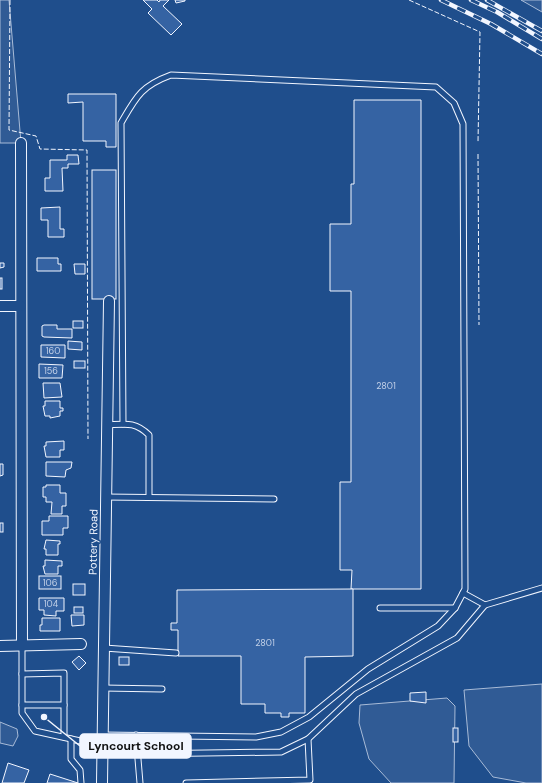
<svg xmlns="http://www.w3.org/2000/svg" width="542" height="783" font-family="'DM Sans',sans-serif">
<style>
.built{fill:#305b95;stroke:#a8bbd7}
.building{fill:#3563a3;stroke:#f2f6ff}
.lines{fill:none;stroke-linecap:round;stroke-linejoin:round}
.lane-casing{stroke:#f2f6ff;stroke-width:7}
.street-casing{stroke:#f2f6ff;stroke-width:12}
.lane{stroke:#1f4e8c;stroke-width:5}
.street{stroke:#1f4e8c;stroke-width:10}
.rail-casing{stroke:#f2f6ff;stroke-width:4.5}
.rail{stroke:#1f4e8c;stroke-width:3;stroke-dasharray:9;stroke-linecap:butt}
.fence{stroke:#f2f6ff;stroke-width:1;stroke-dasharray:5 2;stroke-linecap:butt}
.labels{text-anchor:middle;stroke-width:3;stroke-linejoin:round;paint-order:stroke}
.number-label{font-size:9px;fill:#c3d1e8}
.street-label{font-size:11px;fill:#f2f6ff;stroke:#1f4e8c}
.leader{fill:none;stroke:#f2f6ff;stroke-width:1.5}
.callout-dot{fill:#f2f6ff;stroke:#1f4e8c;stroke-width:1.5}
.callout{fill:#f2f6ff;stroke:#f2f6ff;stroke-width:1.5}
.callout-label{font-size:12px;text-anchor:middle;font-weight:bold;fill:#111}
</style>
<rect width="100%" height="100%" fill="#1f4e8c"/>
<g class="built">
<path d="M0,0H9L21,143H0Z"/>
<path d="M521,0H542V12Z"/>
<path d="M542,684V783H526L493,777L469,746L464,690Z"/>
<path d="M447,698L455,706L454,783H391L369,759L359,723L360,705Z"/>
<path d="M0,722L17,729L18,736L13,746L0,743Z"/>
</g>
<g class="building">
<path d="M143,0H157L159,2L160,0H169L163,6L182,24L171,35L148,13L152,9Z"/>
<path d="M175,0H185V1L176,3Z"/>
<path d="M68,94H116V147H106V141H83V102L68,103Z"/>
<path d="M354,100H421V589H351L352,570H340V482H351V291H330V224H351V184H354Z"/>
<path d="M67,155H78L79,164H68V168H62L63,191H45V178H50V160H67Z"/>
<rect x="92" y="170" width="24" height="129"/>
<path d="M60,207V229H64V237H48V220H41V208Z"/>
<path d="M37,258H58V264H61V271H37Z"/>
<path d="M0,263H4V267L0,268Z"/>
<path d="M74,264H85V274H75Z"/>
<rect x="0" y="278" width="2" height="11"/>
<rect x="73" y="321" width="10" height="7"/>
<path d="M44,325H57V329H72V338L44,337L42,336V326Z"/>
<path d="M68,341L82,342V350L68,349Z"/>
<path d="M41,345H65V358L41,357Z"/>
<rect x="74" y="361" width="11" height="7"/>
<path d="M39,364L63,365L62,378H39Z"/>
<path d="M43,383H60L62,397L44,398Z"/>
<path d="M45,401H60V408H63V411H60V416L50,418V416H45L43,406H45Z"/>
<path d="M64,441V450H60V457H46L44,446H46V442Z"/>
<path d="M46,462H72L71,468L66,470L65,477L46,476Z"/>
<path d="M0,464H3V475L0,476Z"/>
<path d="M46,485H60V493H66V506H62V514H51L52,502H46V497H43V487H46Z"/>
<path d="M49,516H68V528H63V535H42V521H49Z"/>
<rect x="0" y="523" width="3" height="9"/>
<path d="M46,540L60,541V544H58V555H46V549H44Z"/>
<path d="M45,560L62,561V566H58V574H45L43,566H45Z"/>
<rect x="39" y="576" width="22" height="13"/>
<rect x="73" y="584" width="12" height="11"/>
<path d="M353,589V656L305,657V713H289V717H281V713H265V704H241V656H178V630H171V623H177V590Z"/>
<path d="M39,598H64V611H56V616L44,615V610H39Z"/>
<rect x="74" y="607" width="9" height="6"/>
<path d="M71,615H84V625L72,626Z"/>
<path d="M42,618H60V631H40V625H42Z"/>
<path d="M79,656L86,663L79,670L72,662Z"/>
<rect x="119" y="657" width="10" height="8"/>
<path d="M426,692V703L410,701V693Z"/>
<rect x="453" y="728" width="5" height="14"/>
<path d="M8,763L29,770L24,783H2Z"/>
<path d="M50,774L78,783H47Z"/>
</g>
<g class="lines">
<defs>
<g id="lane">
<path d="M107,425C125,424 135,421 149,435V497"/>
<path d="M105,497L274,499"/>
<path d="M485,605L542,588"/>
<path d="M380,608H455"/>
<path d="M22,646V713L35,731L103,746"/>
<path d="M104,648L176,653"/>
<path d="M22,674L64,673V737"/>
<path d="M103,688L162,689"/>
<path d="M22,705H64"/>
<path d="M103,735L256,737L281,732L309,717L368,669L438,626L455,608L465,589L463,124L454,103L436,87L171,75C141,86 136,97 121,123L123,424"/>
<path d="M136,735L140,783"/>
<path d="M71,739V759L80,770L81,783"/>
<path d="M137,754L281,752L308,739"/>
<path d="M186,783L310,780L308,739L356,694L457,638L485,605L463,593"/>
</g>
<g id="street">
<path d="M21,143L22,646"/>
<path d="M0,306H21"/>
<path d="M0,646L81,644"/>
<path d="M102,783L109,301"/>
</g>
</defs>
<use href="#lane" class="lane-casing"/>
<use href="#street" class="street-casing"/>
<use href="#lane" class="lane"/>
<use href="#street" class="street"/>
<defs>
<g id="rail">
<path d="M441,0L491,24L542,54"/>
<path d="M471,0L497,12L542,39"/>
<path d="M487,0L542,31"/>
</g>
</defs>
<use href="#rail" class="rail-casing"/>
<use href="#rail" class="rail"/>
<g class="fence">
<path d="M10,0L9,130L36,136L40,149L87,150L88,439"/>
<path d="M409,0L480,32L478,142"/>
<path d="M478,154L479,325"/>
</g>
</g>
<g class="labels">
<g class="number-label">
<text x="53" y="354">160</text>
<text x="51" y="374">156</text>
<text x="386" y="389">2801</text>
<text x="50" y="586">106</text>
<text x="51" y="607">104</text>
<text x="265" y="646">2801</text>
</g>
<g class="street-label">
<text transform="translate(93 542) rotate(-89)" y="4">Pottery Road</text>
</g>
</g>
<path class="leader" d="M44 717L80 746"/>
<circle class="callout-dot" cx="44" cy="717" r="4"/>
<rect class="callout" x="80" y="734" width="111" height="24" rx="4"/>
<g class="callout-label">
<text x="136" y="750">Lyncourt School</text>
</g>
</svg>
